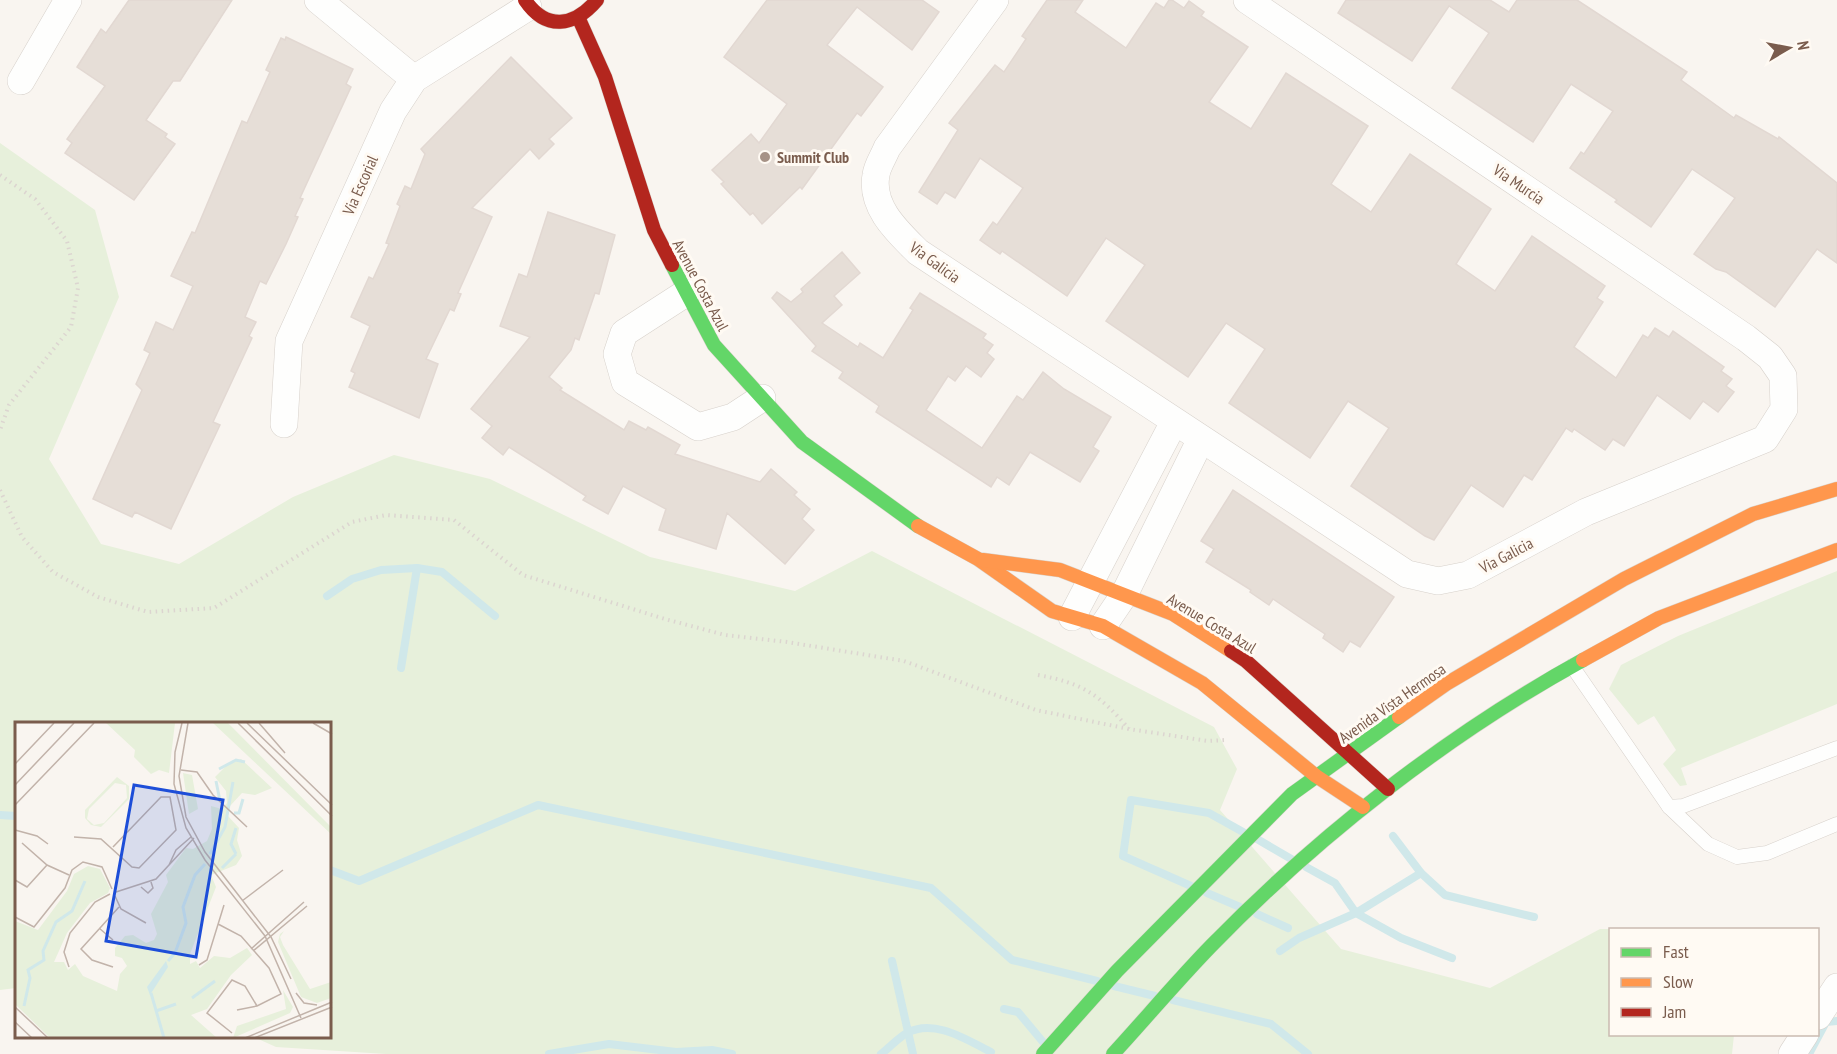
<svg xmlns="http://www.w3.org/2000/svg" width="1837" height="1054" font-family="'PT Sans Narrow',sans-serif">
<style>
.green{fill:#e7f0db}
.lines{fill:none;stroke-linecap:round;stroke-linejoin:round}
.stream{stroke:#d0e8ea;stroke-width:8}
.building{fill:#e6ded7;stroke:#e2d8d2;stroke-width:1.5}
.lane-casing{stroke:#d7d1cb;stroke-width:15}
.street-casing{stroke:#d7d1cb;stroke-width:28}
.fast-casing{stroke:#d9d2cb;stroke-width:15}
.slow-casing{stroke:#d9d2cb;stroke-width:15}
.jam-casing{stroke:#d9d2cb;stroke-width:15}
.path{stroke:#dcd5d0;stroke-width:4;stroke-dasharray:1.5 4.5;stroke-linecap:butt}
.lane{stroke:#fefefd;stroke-width:14}
.street{stroke:#fefefd;stroke-width:27}
.fast{stroke:#63d668;stroke-width:14}
.slow{stroke:#ff974d;stroke-width:14}
.jam{stroke:#b3261e;stroke-width:14}
.poi-dot{fill:#a69286;stroke:#fffaf3;stroke-width:2}
.labels{text-anchor:middle;stroke-width:6;stroke-linejoin:round;paint-order:stroke}
.poi-label{font-size:16px;font-weight:bold;fill:#7a5c4d;stroke:#fffaf3;text-anchor:start}
.street-label{font-size:16px;fill:#7a5c4d;stroke:#fffaf3}
.inset-river{fill:none;stroke:#d0e8ea;stroke-width:3}
.inset-road{fill:none;stroke:#c2b3aa;stroke-width:1.5}
.view{fill:#1d4ed8;fill-opacity:0.15;stroke:#1d4ed8;stroke-width:3}
.inset-edge{fill:none;stroke:#7a5c4d;stroke-width:3}
</style>
<rect width="100%" height="100%" fill="#f9f5f0"/>
<g class="green">
<path d="M0,143L95,210L119,297L49,459L101,544L179,564L293,497L394,455L490,479L650,557L795,591L872,551L1214,727L1237,769L1220,810L1341,949L1490,988L1600,929H1642L1610,930V1034L1734,1035L1732,1054H386L276,1047L256,1038H330V724H16V988L0,990Z"/>
<path d="M1837,571V704L1681,768L1687,785L1680,786L1663,764L1676,750L1654,716L1638,725L1609,689L1621,665L1678,636Z"/>
</g>
<g class="lines">
<g class="stream">
<path d="M327,596L352,579L381,570L417,568L442,572L495,616"/>
<path d="M401,668L417,568"/>
<path d="M0,815L16,816"/>
<path d="M1393,836L1421,873L1445,895L1534,917"/>
<path d="M1257,839L1293,860"/>
<path d="M1306,867L1335,883L1356,913L1401,938L1452,958"/>
<path d="M330,870L359,881L538,805L931,888L1012,960L1097,981"/>
<path d="M1191,886L1123,856L1131,800L1209,813L1243,832"/>
<path d="M1207,893L1240,907"/>
<path d="M1257,914L1288,928"/>
<path d="M1280,951L1299,938L1356,913L1421,873"/>
<path d="M892,961L913,1054"/>
<path d="M1114,986L1155,996"/>
<path d="M1173,1000L1271,1024L1308,1054"/>
<path d="M1004,1009L1018,1012L1043,1042"/>
<path d="M549,1054L609,1044L676,1052L712,1050L732,1054"/>
<path d="M881,1054C890,1047 898,1038 907,1033C934,1018 967,1040 991,1052"/>
<path d="M1809,1054L1826,1022L1837,1021"/>
</g>
</g>
<g class="building">
<path d="M129,0H232L180,81H173L146,120L167,134L165,137L175,144L134,200L65,153L72,143L67,139L105,86L77,67L101,29L106,33Z"/>
<path d="M767,0H922L939,12L912,50L857,7L827,45L883,87L861,116L857,113L802,189L800,187L762,224L753,213L750,215L721,184L724,182L712,170L751,134L759,143L787,104L724,57Z"/>
<path d="M1047,0H1083L1075,12L1126,48L1156,3L1164,8L1169,0H1172L1184,8L1189,1L1204,12L1201,16L1248,47L1209,102L1251,129L1286,73L1368,126L1331,184L1371,212L1410,154L1491,209L1456,264L1495,291L1532,236L1605,286L1597,298L1603,302L1574,347L1616,378L1643,335L1648,338L1655,328L1669,337L1673,331L1724,367L1721,371L1732,379L1726,386L1734,392L1718,412L1703,401L1690,419L1657,395L1624,446L1613,439L1605,450L1574,429L1572,432L1566,428L1532,480L1524,475L1503,507L1471,485L1434,540L1425,536L1351,486L1389,428L1348,401L1310,458L1229,403L1265,349L1226,323L1188,377L1106,321L1145,265L1106,238L1067,296L1002,251L1000,254L980,240L993,222L997,225L1023,188L980,158L955,198L945,192L937,204L919,192L958,130L949,123L995,65L1004,72L1026,39L1022,36Z"/>
<path d="M1346,0H1490L1509,12L1517,0H1577L1687,72L1681,80L1734,118L1736,115L1778,139L1779,137L1837,183V263L1817,249L1775,307L1726,272L1716,269L1694,254L1735,198L1692,169L1651,227L1615,202L1617,200L1570,168L1581,152L1584,154L1613,111L1571,84L1533,142L1452,88L1489,33L1449,6L1412,61L1338,13Z"/>
<path d="M286,37L353,69L346,84L351,87L300,198L303,199L295,216L298,217L286,244L266,284L260,281L245,317L256,322L249,336L252,338L213,422L220,425L171,529L135,512L132,517L93,499L142,390L136,384L150,353L144,350L156,322L173,330L193,286L171,276L192,232L195,233L242,121L247,123L270,72L266,70L281,38L285,40Z"/>
<path d="M511,57L572,118L549,139L554,144L539,159L530,149L472,208L492,217L458,293L461,294L454,311L450,309L426,359L438,364L419,418L349,387L355,373L351,371L370,326L351,317L369,277L373,279L389,244L386,243L400,206L397,204L405,186L411,189L425,154L421,149Z"/>
<path d="M548,212L615,235L599,294L595,293L579,340L575,338L571,350L549,377L562,388L560,390L624,430L629,421L646,430L648,427L680,445L675,454L760,482L771,469L797,492L794,495L810,509L802,519L814,530L785,564L727,513L716,549L659,530L666,509L623,486L608,514L583,500L586,496L509,447L503,455L482,438L492,426L471,409L530,337L500,326L519,274L527,277Z"/>
<path d="M842,252L860,273L834,296L842,305L822,323L858,347L860,343L883,358L913,310L910,308L920,293L986,334L983,338L993,345L987,353L994,359L981,377L966,366L955,381L948,376L926,410L982,448L1017,396L1023,400L1043,372L1064,389L1111,417L1093,447L1099,451L1080,482L1030,452L1009,485L997,477L991,487L876,412L879,406L839,378L843,372L812,351L816,346L772,298L777,292L791,302L803,292L801,289Z"/>
<path d="M1233,490L1394,597L1360,647L1350,641L1343,652L1323,638L1325,634L1298,616L1273,599L1269,605L1250,592L1251,590L1206,562L1214,549L1201,541Z"/>
</g>
<g class="lines">
<defs>
<g id="lane">
<path d="M1572,666L1669,807L1683,806L1837,748"/>
<path d="M1669,807L1708,844L1737,857L1767,853L1837,824"/>
</g>
<g id="street">
<path d="M318,0L414,79"/>
<path d="M995,0L887,148C884,156 877,166 876,175C870,207 898,232 918,252L1407,574L1438,581L1468,575L1586,512L1765,439L1784,409L1783,376L1770,357L1746,338L1247,0"/>
<path d="M21,81L68,0"/>
<path d="M686,293L624,333L617,354L625,382L698,427L733,417L762,398"/>
<path d="M284,424L289,341L393,111L414,79L528,7"/>
<path d="M1072,617L1174,422"/>
<path d="M1103,626L1124,595L1201,439"/>
<path d="M1818,1016L1837,987"/>
<path d="M1792,1054L1805,1034"/>
</g>
<g id="fast">
<path d="M672,265L714,345L802,442L918,526"/>
<path d="M1043,1054L1117,971L1292,794L1399,717"/>
<path d="M1113,1054C1146,1018 1177,981 1211,946C1319,835 1447,735 1583,660"/>
</g>
<g id="slow">
<path d="M918,526L978,559L1052,611L1103,626L1202,683L1316,776L1363,807"/>
<path d="M983,560L1060,570L1173,614L1231,651"/>
<path d="M1583,660L1659,618L1837,550"/>
<path d="M1399,717L1446,684L1624,579L1753,514L1837,489"/>
</g>
<g id="jam">
<path d="M525,0C546,31 574,27 597,0"/>
<path d="M579,19L605,77L654,230L672,265"/>
<path d="M1231,651L1246,661L1388,789"/>
</g>
</defs>
<use href="#lane" class="lane-casing"/>
<use href="#street" class="street-casing"/>
<use href="#fast" class="fast-casing"/>
<use href="#slow" class="slow-casing"/>
<use href="#jam" class="jam-casing"/>
<g class="path">
<path d="M0,175L35,199L67,241L78,288L71,327L9,405L0,430"/>
<path d="M0,490L22,537L53,572L98,597L148,612L214,608L352,522L386,515L454,520L523,575L665,619L725,635L787,642L904,661L1036,710L1129,729L1208,741L1226,740"/>
<path d="M1038,675C1083,683 1100,695 1129,729"/>
</g>
<use href="#lane" class="lane"/>
<use href="#street" class="street"/>
<use href="#fast" class="fast"/>
<use href="#slow" class="slow"/>
<use href="#jam" class="jam"/>
</g>
<circle class="poi-dot" cx="765" cy="157" r="6"/>
<g class="labels">
<g class="poi-label">
<text x="777" y="163">Summit Club</text>
</g>
<g class="street-label">
<text transform="translate(1519 184) rotate(34)" y="6">Via Murcia</text>
<text transform="translate(360 185) rotate(-66)" y="6">Via Escorial</text>
<text transform="translate(935 262) rotate(36)" y="6">Via Galicia</text>
<text transform="translate(701 285) rotate(62)" y="6">Avenue Costa Azul</text>
<text transform="translate(1506 555) rotate(-28)" y="6">Via Galicia</text>
<text transform="translate(1212 623) rotate(31)" y="6">Avenue Costa Azul</text>
<text transform="translate(1392 703) rotate(-35)" y="6">Avenida Vista Hermosa</text>
</g>
</g>
<g transform="translate(15 722)">
<rect width="316" height="316" fill="#f9f5f0"/>
<path d="M91,1H160L154,51L144,48L136,52L119,35L120,28ZM198,1H213L316,105V112ZM226,37L257,66L240,73L227,71L215,84L213,94L224,106L222,118L227,134L221,143L196,153L201,165L175,232V242L181,239L185,246L199,234L215,236L232,226L237,233L216,253L192,287L176,293L202,316H35L0,282V199L23,208L52,169L59,152L73,144L85,147L95,166L93,171L75,181L52,211L39,240H49L53,248L60,242L68,254L102,269L105,252L112,244L107,236L100,234V226L110,214L118,213L131,221L139,218L142,212L136,192L153,160L151,153L171,126L178,127L192,119L197,107L196,84L207,87L212,81L211,69L200,55L212,43ZM168,51L177,53L183,87L174,92ZM102,55L114,64V77L86,105L76,103L70,96V88ZM100,61L111,63L112,76L89,101L79,103L72,97L74,87ZM269,209L265,215L268,223L295,267L316,260V276L302,281L286,275L263,220L265,212ZM268,268L278,285L275,291L218,316L222,304L271,287Z" fill="#e7f0db" fill-rule="evenodd"/>
<path d="M151,239L153,245L135,273L132,265Z" fill="#d0e8ea"/>
<path class="inset-river" d="M204,47L221,38L230,40M201,59L205,79M219,91H224L228,77M221,106L216,122L221,132M195,132L210,105L218,60M207,146L221,132M189,191L195,150M153,239L160,231L171,201L168,185L180,153L190,142M136,271L149,316M177,276L200,259M9,284L15,256L13,248L29,238L28,229L41,200L57,189L70,159M141,289L161,282"/>
<path class="inset-road" d="M167,1L160,30L159,62L171,106L190,138L250,214L286,296M173,1L164,54L171,95L190,130L256,215L276,257M223,1L317,94M232,1L317,83M244,1L270,31M298,1L317,12M0,42L39,1M166,48L182,50L198,73L232,105M0,63L59,1M0,83L79,1M0,108L22,114L33,122M59,115L86,117L117,145L124,146L161,108L155,75H146L98,125M7,121L32,143L54,153M154,143L161,128L176,115M0,158L12,165L32,143M126,165L133,171L138,166L136,160M101,170L141,157L179,116M100,174L106,187L131,201M227,179L268,148M0,195L19,205L50,166L57,148L68,140L87,145L97,167M203,202L226,214L254,246L266,272L242,284L222,288M84,206L98,218M236,227L289,180M238,229L292,184M184,243L192,238L209,183M54,245L49,230L55,211L80,180L95,172M98,245L77,238L66,227L104,185M281,271L289,281L302,283M0,285L33,316M0,300L17,316M217,311L192,291L217,258L230,264L242,284M230,316L317,280M239,316L317,285"/>
<path class="view" d="M119,63L208,78L181,235L91,219Z"/>
<rect width="316" height="316" class="inset-edge"/>
</g>
<rect x="1609" y="928" width="210" height="108" fill="#fffaf3" stroke="#cabbb1" stroke-width="1.5"/>
<rect x="1621" y="948" width="30" height="9" fill="#63d668" stroke="#cabbb1" stroke-width="1.5"/>
<text x="1663" y="958" font-size="18" fill="#7a5c4d">Fast</text>
<rect x="1621" y="978" width="30" height="9" fill="#ff974d" stroke="#cabbb1" stroke-width="1.5"/>
<text x="1663" y="988" font-size="18" fill="#7a5c4d">Slow</text>
<rect x="1621" y="1008" width="30" height="9" fill="#b3261e" stroke="#cabbb1" stroke-width="1.5"/>
<text x="1663" y="1018" font-size="18" fill="#7a5c4d">Jam</text>
<g transform="translate(1789 48) rotate(80)" stroke="#fffaf3" stroke-width="4.5" paint-order="stroke">
<path d="M0-4.5L10 22L0 15L-10 22Z" fill="#7a5c4d"/>
<text y="-9" font-size="16" font-weight="bold" text-anchor="middle" fill="#7a5c4d">N</text>
</g>
</svg>
